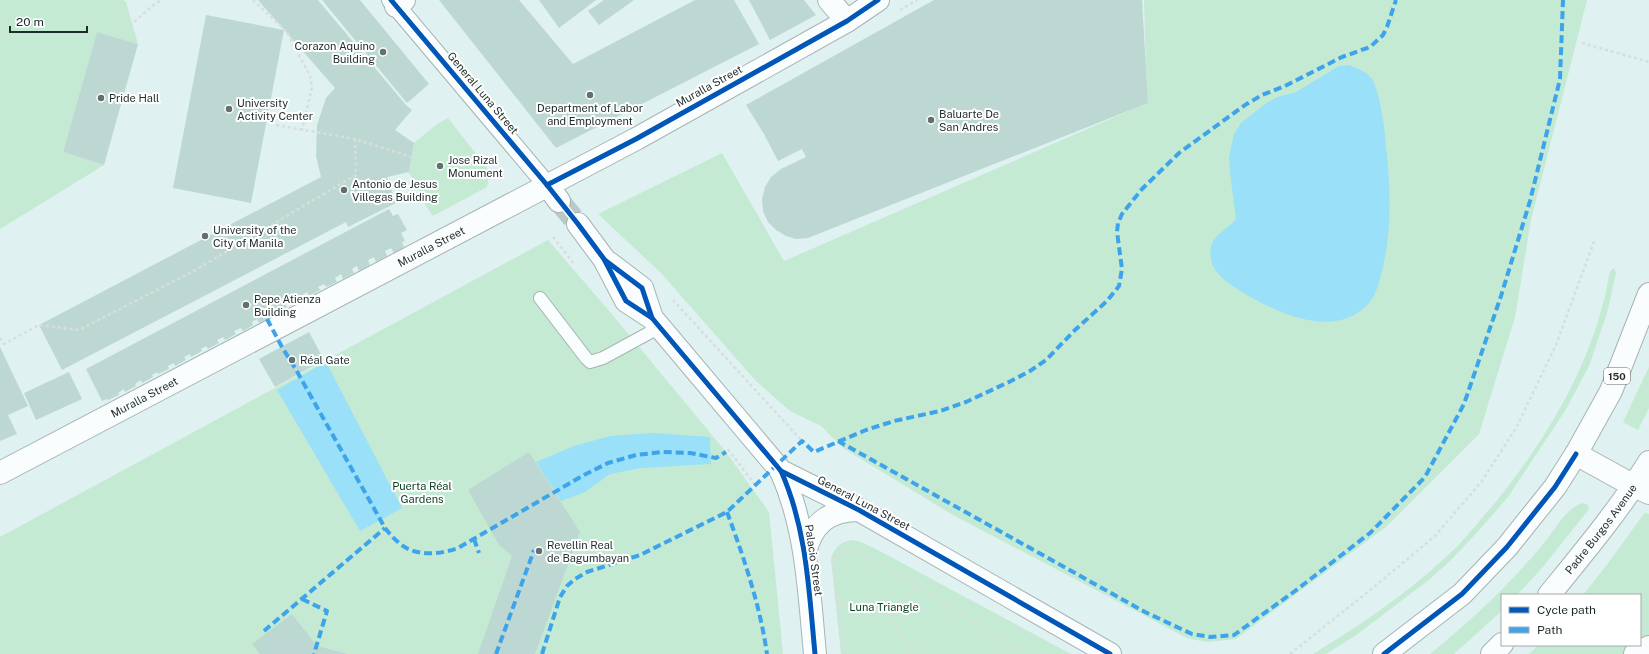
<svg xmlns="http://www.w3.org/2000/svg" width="1649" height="654" font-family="'Public Sans',sans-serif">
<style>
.green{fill:#c4ead4}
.water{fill:#9ae0f8}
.building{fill:#bdd8d2}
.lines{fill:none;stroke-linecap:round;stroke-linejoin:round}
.tertiary-tunnel{stroke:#b9c9c8;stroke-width:22;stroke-dasharray:22 11;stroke-linecap:butt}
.service-casing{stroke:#a6b4b3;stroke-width:14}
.pedestrian-casing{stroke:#a6b4b3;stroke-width:20}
.minor-casing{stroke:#a6b4b3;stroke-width:24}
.tertiary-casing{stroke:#a6b4b3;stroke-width:24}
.secondary-casing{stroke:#a6b4b3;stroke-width:24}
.primary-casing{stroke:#a6b4b3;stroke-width:24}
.path{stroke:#d8dddd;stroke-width:2.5;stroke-dasharray:3 3;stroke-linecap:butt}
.service{stroke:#fafdfd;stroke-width:12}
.pedestrian{stroke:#fafdfd;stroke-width:18}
.minor{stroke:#fafdfd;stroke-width:22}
.tertiary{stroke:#fafdfd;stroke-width:22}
.secondary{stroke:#fafdfd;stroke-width:22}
.primary{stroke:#fafdfd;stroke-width:22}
.quiet{stroke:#3da3eb;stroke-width:4;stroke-dasharray:8 4;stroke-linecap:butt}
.cycleway-casing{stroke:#fff;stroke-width:8}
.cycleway{stroke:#0057b8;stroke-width:5}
.poi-dot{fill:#62706f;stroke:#fff;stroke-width:1.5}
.labels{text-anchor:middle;stroke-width:4;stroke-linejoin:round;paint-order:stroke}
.shield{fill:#fff;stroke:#626b6a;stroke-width:1}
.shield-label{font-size:10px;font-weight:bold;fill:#1f2b2a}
.poi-label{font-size:11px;fill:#1f2b2a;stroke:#fff;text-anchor:start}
.street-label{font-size:11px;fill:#1f2b2a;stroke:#fff}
.park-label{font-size:11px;fill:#0b4323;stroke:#fff}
</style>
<rect width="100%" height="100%" fill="#dff1f0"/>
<g class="green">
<path d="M0,0H123L126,2L138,44L97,32L63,152L104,165L0,229Z"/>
<path d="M1144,0H1587L1531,220L1515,317L1479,434L1387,526L1236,639L1207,642L1187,638L953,515L843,448L821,426L790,411L756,381L661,273L598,214L722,153L784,261L1147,103Z"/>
<path d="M448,118L490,172L487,187L433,216L426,206L409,172L414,143L437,124Z"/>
<path d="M548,240L610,312L726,452L769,512L783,654H0V537Z"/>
<path d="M1614,268L1616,273L1607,313L1589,366L1565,411L1508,497L1473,537L1450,561L1430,579L1355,636L1326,654H1313C1360,625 1405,595 1445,558C1461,544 1474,527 1488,511C1546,442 1595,361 1610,271Z"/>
<path d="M1649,367V408L1638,430L1623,422Z"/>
<path d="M1582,503L1588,505L1589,509L1542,568L1517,595H1502V611L1496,616L1454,654H1430C1473,619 1514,581 1548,538C1558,525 1566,509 1582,503Z"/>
<path d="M1645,513L1649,514V640L1624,654H1529L1539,645H1640V595H1583L1609,562L1643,515Z"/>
<path d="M851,540L858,541L874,548L1071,654H841L831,559C834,548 840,542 851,540Z"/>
</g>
<g class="water">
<path d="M1349,65C1357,68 1366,71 1372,79C1380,92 1385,130 1386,146C1391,190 1392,233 1381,275C1378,285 1376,295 1369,303C1335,341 1277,313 1242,292C1230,284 1214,275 1211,260C1207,236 1223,234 1236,219L1231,181L1229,157L1234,134L1241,123L1265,104L1277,97L1296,92L1339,66Z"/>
<path d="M326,362L402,508L360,531L277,390Z"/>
<path d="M654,433L710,437L711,464L641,468L610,474L585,492L561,501L536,462L574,446L610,436Z"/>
</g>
<g class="building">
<path d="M258,0H318L406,105L412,110L395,130L414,143L409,172L387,177L396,203L348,227L346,222L62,370L39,325L321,177L316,156L317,125L326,98L335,88Z"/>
<path d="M322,0H360L429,84L407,103Z"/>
<path d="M439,0H519L573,64L695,0H734L759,44L556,148Z"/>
<path d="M539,0H596L559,28Z"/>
<path d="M604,0H634L599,25L588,11Z"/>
<path d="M749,0H804L816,15L770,40Z"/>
<path d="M934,0H1142L1148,103L808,238L796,239L786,236L776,230L768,222L763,211L762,199L765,187L771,177L781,169L806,157L802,149L778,161L764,134L746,105Z"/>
<path d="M206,15L284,30L251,203L173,188Z"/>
<path d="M97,32L138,44L104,165L63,152Z"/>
<path d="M389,209L393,216L398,214L407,230L401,233L405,241L402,242L404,247L394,253L391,248L385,251L387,256L376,262L374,257L368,260L370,265L359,271L357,266L352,269L354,273L343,279L341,274L335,278L337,282L326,287L324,284L318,287L320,290L309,296L307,292L301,296L303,299L292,305L290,302L285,304L287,308L276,314L274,310L268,313L269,317L267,319L259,323L257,319L252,322L253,325L243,331L241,328L234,331L236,334L225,340L223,337L217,340L219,343L208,349L206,346L201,349L202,351L191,357L190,354L184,357L186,360L175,366L174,363L168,366L169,369L158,374L157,372L152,375L153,377L142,383L141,380L135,384L136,386L125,392L124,389L118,393L119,395L108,400L107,399L102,401L86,369Z"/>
<path d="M309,332L324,360L275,387L259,359Z"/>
<path d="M0,347L28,406L8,415L17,434L0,441Z"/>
<path d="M69,372L82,399L36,420L24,393Z"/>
<path d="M529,452L580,532L535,654H478L512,556L499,545L468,490Z"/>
<path d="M292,614L317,646L348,654H260L252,644Z"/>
</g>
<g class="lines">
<path class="tertiary-tunnel" d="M559,201L578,224"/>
<defs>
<path id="service" d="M540,298L586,358L590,362L603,358L660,327"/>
<path id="pedestrian" d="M391,0L547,185"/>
<g id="minor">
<path d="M829,0L847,21"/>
<path d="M396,6L404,0"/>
</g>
<g id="tertiary">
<path d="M547,185L559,201"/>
<path d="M578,224L604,259L626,301L652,318L781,471L859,510L1110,654"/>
<path d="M609,263L642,288L652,318"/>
<path d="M781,471C807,529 809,592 815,654"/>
<path id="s1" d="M0,473L636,139L847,21L878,0"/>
<path d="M805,554C811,524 829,510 859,510"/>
</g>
<g id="secondary">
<path d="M1576,454L1634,486L1649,493"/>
<path d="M1635,654L1649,647"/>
</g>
<g id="primary">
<path id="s2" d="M1549,595C1584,552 1620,509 1649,462"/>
<path d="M1384,654L1462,594L1507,547L1555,487L1576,454L1611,391L1649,294"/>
<path d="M1492,654L1502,644"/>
</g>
</defs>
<use href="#service" class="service-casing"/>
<use href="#pedestrian" class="pedestrian-casing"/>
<use href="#minor" class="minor-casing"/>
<use href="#tertiary" class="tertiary-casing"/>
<use href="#secondary" class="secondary-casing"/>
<use href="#primary" class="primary-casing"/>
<g class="path">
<path d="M253,0L287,32L310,76L312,87L302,130"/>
<path d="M900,10L917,0"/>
<path d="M121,34L152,6L162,0"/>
<path d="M1582,43L1649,62"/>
<path d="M276,125L355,139"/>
<path d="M553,237L575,265"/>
<path d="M673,300L802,441"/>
<path d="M0,338L4,344L39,325L79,330L192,272L356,175L355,139L411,157"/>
<path d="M728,449L755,485"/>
<path d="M479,553L487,567L510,562"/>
<path d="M838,602L889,615L917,586"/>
<path d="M889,615L916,654"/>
<path d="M845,654L833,564C841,548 846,549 862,552L1025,654"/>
<path d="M1290,654L1369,591L1435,536L1482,481L1516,428L1556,345L1595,239"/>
</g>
<use href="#service" class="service"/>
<use href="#pedestrian" class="pedestrian"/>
<use href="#minor" class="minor"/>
<use href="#tertiary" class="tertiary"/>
<use href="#secondary" class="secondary"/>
<use href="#primary" class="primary"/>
<g class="quiet">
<path d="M267,319L282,347L295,368L385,528C389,533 393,538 398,542C414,557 438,555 458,548L584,475L608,463L636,455L663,452L690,453L716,458L726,452"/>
<path d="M838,441L1145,612L1192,634L1210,637L1234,635L1295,591L1370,533L1425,477L1464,404L1501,296L1530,201L1560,79L1563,0"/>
<path d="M727,512C744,558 760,605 767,654"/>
<path d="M474,539L479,553"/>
<path d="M302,599L327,611L314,654"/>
<path d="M264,631L385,528"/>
<path d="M496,654L534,550"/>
<path d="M542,654L560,597L567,586L575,579L587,572L640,555L727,512L802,441L814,452L866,430L894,421L940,411L966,402L1011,381L1030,371L1046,360L1075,330L1107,301L1119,286L1122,269L1117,232L1118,223L1122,214L1142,189L1179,153L1245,105L1262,95L1285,86L1342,57L1370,47L1383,35L1387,27L1396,0"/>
</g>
<defs>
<g id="cycleway">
<path d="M391,0L547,185L578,224L604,259L626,301L652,318L781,471L859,510L1110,654"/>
<path d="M547,185L636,139L847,21L878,0"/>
<path d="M606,261L642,288L652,318"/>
<path d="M781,471C807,529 809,592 815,654"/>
<path d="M1384,654L1462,594L1507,547L1555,487L1576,454"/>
</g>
</defs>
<use href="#cycleway" class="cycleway-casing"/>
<use href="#cycleway" class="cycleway"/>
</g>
<g class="poi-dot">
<circle cx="383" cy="52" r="4"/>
<circle cx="590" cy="95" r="4"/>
<circle cx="101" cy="98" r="4"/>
<circle cx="229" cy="109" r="4"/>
<circle cx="931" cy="120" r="4"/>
<circle cx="440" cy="166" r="4"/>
<circle cx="344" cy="190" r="4"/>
<circle cx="205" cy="236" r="4"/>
<circle cx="246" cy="305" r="4"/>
<circle cx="292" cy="360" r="4"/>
<circle cx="539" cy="551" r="4"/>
</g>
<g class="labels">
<rect class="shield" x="1604" y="368" width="26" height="16" rx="3"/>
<g class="shield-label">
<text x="1617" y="380">150</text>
</g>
<g class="poi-label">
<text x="375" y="50" text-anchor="end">Corazon Aquino<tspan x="375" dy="13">Building</tspan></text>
<text x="109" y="102">Pride Hall</text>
<text x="237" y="107">University<tspan x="237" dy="13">Activity Center</tspan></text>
<text x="590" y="112" text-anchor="middle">Department of Labor<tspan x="590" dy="13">and Employment</tspan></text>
<text x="939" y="118">Baluarte De<tspan x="939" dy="13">San Andres</tspan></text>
<text x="448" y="164">Jose Rizal<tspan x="448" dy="13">Monument</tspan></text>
<text x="352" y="188">Antonio de Jesus<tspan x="352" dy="13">Villegas Building</tspan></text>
<text x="213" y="234">University of the<tspan x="213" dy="13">City of Manila</tspan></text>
<text x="254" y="303">Pepe Atienza<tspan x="254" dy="13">Building</tspan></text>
<text x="300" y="364">Réal Gate</text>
<text x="547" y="549">Revellin Real<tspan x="547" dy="13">de Bagumbayan</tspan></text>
</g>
<g class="street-label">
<text transform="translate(709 86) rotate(-29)" y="4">Muralla Street</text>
<text transform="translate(483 93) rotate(50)" y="4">General Luna Street</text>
<text dy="4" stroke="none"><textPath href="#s1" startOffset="487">Muralla Street</textPath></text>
<text dy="4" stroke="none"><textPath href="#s1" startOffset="163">Muralla Street</textPath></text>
<text transform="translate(864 503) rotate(28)" y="4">General Luna Street</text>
<text dy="4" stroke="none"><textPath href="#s2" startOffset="84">Padre Burgos Avenue</textPath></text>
<text transform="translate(814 560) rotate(82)" y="4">Palacio Street</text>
</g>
<g class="park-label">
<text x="422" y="490">Puerta Réal<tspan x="422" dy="13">Gardens</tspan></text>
<text x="884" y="611">Luna Triangle</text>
</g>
</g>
<rect x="1501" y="594" width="140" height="52" fill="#ffffff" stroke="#a5aaaa"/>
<rect x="1509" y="607" width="20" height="6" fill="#0057b8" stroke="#a5aaaa"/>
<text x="1537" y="614" font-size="12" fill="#1f2b2a">Cycle path</text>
<rect x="1509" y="627" width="20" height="6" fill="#3da3eb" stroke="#a5aaaa"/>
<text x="1537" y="634" font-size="12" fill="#1f2b2a">Path</text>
<path d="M10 26v6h77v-6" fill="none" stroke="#1f2b2a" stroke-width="2"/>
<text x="16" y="26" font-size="12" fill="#1f2b2a" stroke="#ffffff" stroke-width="3" paint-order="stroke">20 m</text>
</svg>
